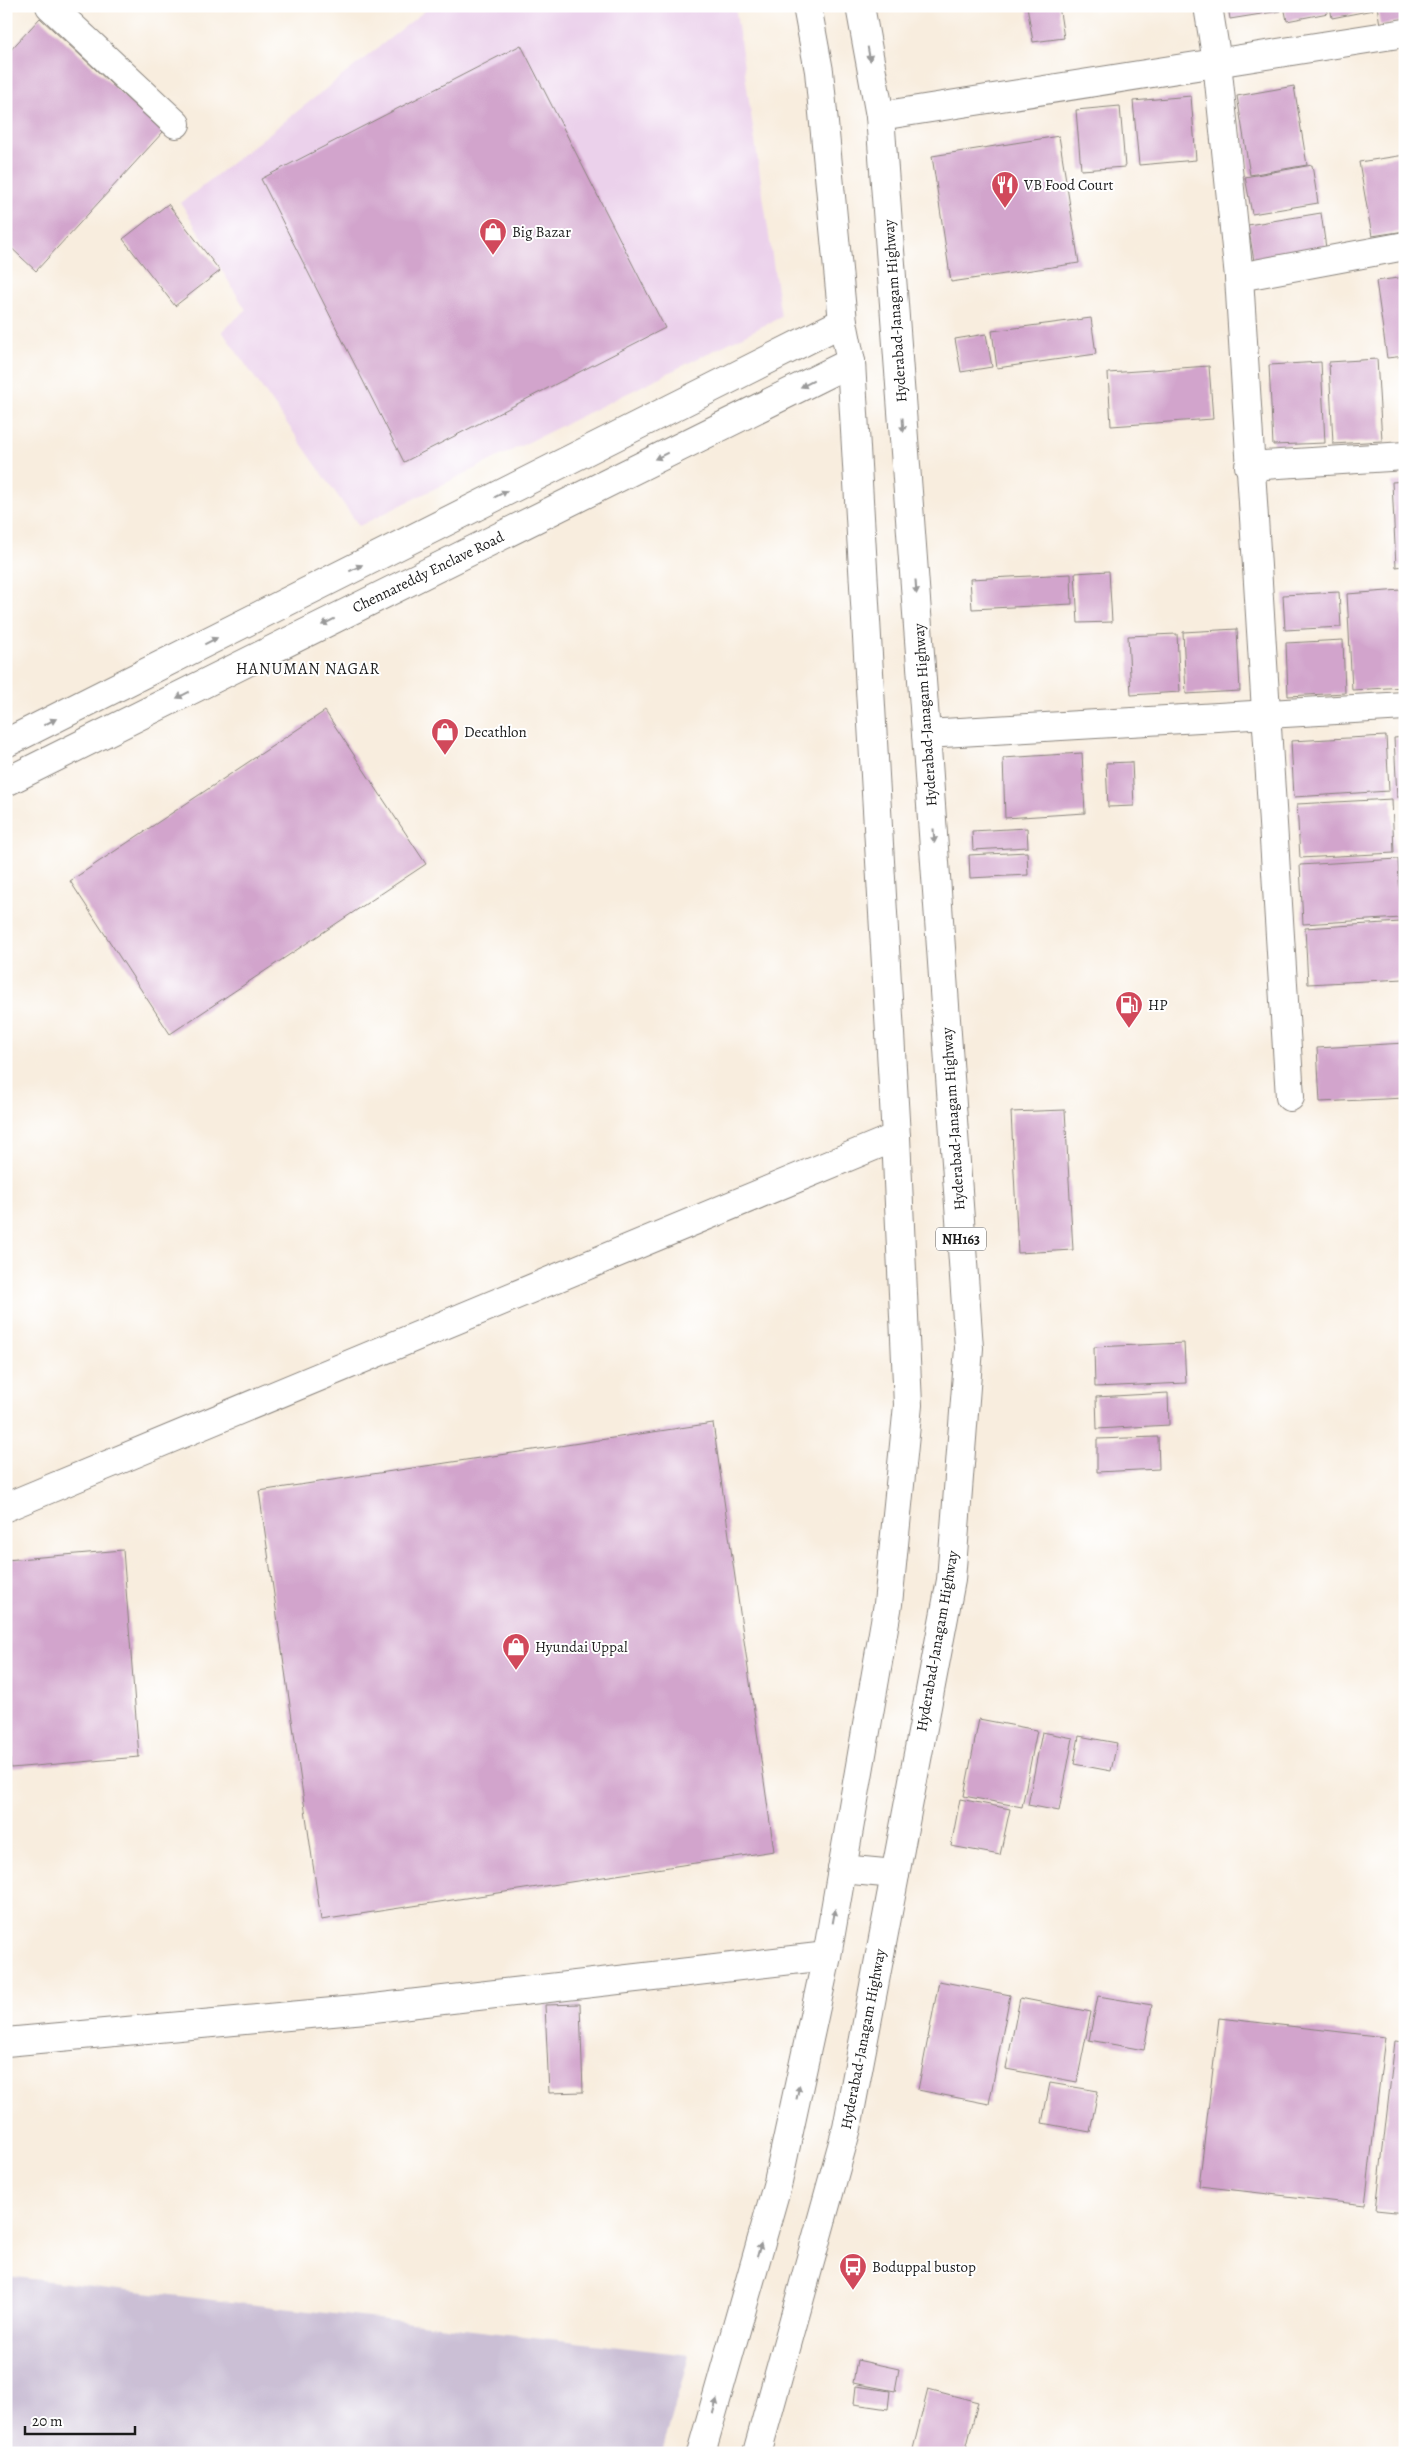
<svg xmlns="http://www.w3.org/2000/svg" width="1411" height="2459" font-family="Alegreya,serif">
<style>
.built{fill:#ebd1eb}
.industrial{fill:#cbbfd5}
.building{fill:#d2a4cc}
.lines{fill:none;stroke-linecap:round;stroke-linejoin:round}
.minor-casing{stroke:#8a847d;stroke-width:30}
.trunk-casing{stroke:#8a847d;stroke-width:30}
.minor{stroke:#fff;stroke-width:28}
.trunk{stroke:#fff;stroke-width:28}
.oneway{fill:#999}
.labels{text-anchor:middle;stroke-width:4;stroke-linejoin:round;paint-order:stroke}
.shield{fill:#fff;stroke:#606060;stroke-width:1}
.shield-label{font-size:14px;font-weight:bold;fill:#1c1c1c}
.poi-label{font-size:15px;fill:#1c1c1c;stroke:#fff;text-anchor:start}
.street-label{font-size:15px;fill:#1c1c1c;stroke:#fff}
.neighbourhood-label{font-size:16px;letter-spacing:1px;fill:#1c1c1c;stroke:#fff}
</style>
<rect width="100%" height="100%" fill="#fff"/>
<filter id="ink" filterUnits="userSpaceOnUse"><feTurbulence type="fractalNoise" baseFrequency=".02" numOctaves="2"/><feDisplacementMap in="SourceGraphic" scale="10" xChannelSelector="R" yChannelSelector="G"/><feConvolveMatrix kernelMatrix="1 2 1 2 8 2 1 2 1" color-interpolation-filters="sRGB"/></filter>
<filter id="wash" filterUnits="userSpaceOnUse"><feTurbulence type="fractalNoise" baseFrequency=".0096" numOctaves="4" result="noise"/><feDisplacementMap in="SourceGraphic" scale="20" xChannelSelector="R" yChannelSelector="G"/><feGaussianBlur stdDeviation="1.12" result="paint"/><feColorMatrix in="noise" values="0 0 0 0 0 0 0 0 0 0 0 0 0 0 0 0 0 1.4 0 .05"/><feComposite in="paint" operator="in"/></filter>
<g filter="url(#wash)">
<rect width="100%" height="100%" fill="#f8edde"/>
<path class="built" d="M431,6H735L781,317L359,526L222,331L246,310L181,203Z"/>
<path class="industrial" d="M6,2276L689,2355L662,2453H6Z"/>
<g id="blocks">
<g class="building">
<path d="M1027,6H1059L1064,38L1033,42Z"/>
<path d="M1228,6H1279L1280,11L1230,19Z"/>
<path d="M1284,6H1327L1328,13L1287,21Z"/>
<path d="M1330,6H1372L1373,10L1332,18Z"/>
<path d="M1377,6H1405V21L1380,25Z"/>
<path d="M40,18L163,132L36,271L6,243V55Z"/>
<path d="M521,45L665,328L404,462L261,179Z"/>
<path d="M1294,86L1307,165L1250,175L1237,96Z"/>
<path d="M1191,96L1196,160L1139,165L1133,101Z"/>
<path d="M1120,106L1125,167L1081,170L1076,110Z"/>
<path d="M1059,136L1079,263L951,282L932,156Z"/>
<path d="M1405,155V231L1372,236L1359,162Z"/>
<path d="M1312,165L1318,203L1252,214L1245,177Z"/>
<path d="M168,204L220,271L175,306L123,239Z"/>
<path d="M1321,213L1326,248L1254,261L1248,225Z"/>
<path d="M1405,277V356L1387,358L1376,281Z"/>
<path d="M1091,318L1096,354L997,368L992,331Z"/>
<path d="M986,334L992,367L961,372L955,339Z"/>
<path d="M1377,359L1382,441L1333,444L1329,362Z"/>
<path d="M1321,362L1325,443L1273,445L1269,365Z"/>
<path d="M1209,366L1213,419L1111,426L1108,373Z"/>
<path d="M1405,481V566L1396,567L1392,482Z"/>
<path d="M1109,571L1112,622L1078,623L1075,573Z"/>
<path d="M1071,574L1072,604L972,609L970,579Z"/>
<path d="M1401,590L1405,687L1352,690L1347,594Z"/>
<path d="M1339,592L1341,627L1285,630L1283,595Z"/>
<path d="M1237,629L1240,691L1186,694L1183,632Z"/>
<path d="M1177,634L1180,692L1131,695L1128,636Z"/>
<path d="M1343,640L1345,693L1288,696L1286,643Z"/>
<path d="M325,711L426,864L170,1034L70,881Z"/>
<path d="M1386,736L1389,791L1294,797L1291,741Z"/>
<path d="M1405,737V797H1397L1394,738Z"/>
<path d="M1082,753L1085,813L1005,818L1003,758Z"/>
<path d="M1132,762L1134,806L1108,807L1106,763Z"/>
<path d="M1392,799L1394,853L1300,858L1297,804Z"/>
<path d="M1027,828L1028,847L973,850L972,831Z"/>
<path d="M1027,852L1028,875L970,878L969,855Z"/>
<path d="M1398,859L1401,918L1303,924L1300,865Z"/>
<path d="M1401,922L1404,979L1308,984L1305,928Z"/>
<path d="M1405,1043V1098L1320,1102L1317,1048Z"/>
<path d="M1065,1110L1073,1250L1018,1253L1011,1112Z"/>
<path d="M1184,1343L1186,1383L1095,1387L1094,1347Z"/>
<path d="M1168,1393L1169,1425L1097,1429L1096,1397Z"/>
<path d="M713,1423L774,1851L321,1920L259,1491Z"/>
<path d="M1158,1437L1159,1469L1097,1472V1439Z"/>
<path d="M123,1550L139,1757L11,1768L6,1714V1560Z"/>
<path d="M979,1719L1037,1730L1022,1807L964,1796Z"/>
<path d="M1042,1732L1073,1738L1059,1811L1028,1805Z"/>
<path d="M1079,1736L1117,1743L1111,1771L1074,1764Z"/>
<path d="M960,1799L1010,1809L1000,1855L951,1846Z"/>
<path d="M939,1981L1010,1995L989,2104L918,2090Z"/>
<path d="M1098,1996L1152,2005L1144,2050L1089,2040Z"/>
<path d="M1020,1998L1091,2012L1077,2082L1006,2069Z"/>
<path d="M580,2004L583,2092L549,2093L545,2005Z"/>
<path d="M1219,2018L1385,2037L1365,2205L1199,2186Z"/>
<path d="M1395,2041L1405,2042V2213L1376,2210Z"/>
<path d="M1050,2083L1098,2091L1090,2132L1042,2123Z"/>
<path d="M857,2360L899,2369L895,2391L853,2383Z"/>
<path d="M856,2386L890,2391L888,2409L854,2404Z"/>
<path d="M928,2389L978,2402L965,2453H912Z"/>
</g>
</g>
</g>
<g filter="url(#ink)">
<use href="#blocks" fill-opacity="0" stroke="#8a847d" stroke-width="1"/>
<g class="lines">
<defs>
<g id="minor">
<path d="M50,6L176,124"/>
<path d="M1208,6L1217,62L1239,277L1290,1097"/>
<path d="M880,116L1405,33"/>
<path d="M1239,277L1405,246"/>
<path d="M1249,466L1405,456"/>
<path d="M926,734L1405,706"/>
<path d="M6,743L843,322"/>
<path d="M6,782L851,362"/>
<path d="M6,1507L896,1137"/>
<path d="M6,2042L365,2009L827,1956"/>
</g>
<g id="trunk">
<path d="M842,1869L895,1874"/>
<path d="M701,2453L778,2182L827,1956L888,1604L908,1405L896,1137L851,362L843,322L819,71L807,6"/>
<path d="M757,2453L847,2128L951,1580L969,1348L926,734L880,116L860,6"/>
</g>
</defs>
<use href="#minor" class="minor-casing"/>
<use href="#trunk" class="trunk-casing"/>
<use href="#minor" class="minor"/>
<use href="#trunk" class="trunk"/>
</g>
<defs><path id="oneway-solid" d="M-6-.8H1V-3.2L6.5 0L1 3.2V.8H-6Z" transform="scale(1.25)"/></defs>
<g class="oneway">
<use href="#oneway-solid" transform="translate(869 54) rotate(80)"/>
<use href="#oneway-solid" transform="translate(807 384) rotate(154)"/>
<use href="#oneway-solid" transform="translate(903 425) rotate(86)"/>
<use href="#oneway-solid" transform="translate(661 456) rotate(154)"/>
<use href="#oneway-solid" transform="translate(501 494) rotate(-27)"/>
<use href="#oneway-solid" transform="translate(356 568) rotate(-27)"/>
<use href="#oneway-solid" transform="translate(916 587) rotate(86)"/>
<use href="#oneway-solid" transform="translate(328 622) rotate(154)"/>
<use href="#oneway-solid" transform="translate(211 641) rotate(-27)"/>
<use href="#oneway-solid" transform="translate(183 695) rotate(154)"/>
<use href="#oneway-solid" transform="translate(50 722) rotate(-27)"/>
<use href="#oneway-solid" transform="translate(934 836) rotate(86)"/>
<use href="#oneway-solid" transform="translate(834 1916) rotate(-80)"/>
<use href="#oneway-solid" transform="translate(798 2092) rotate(-78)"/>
<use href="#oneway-solid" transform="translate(759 2250) rotate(-74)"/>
<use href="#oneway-solid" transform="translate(715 2406) rotate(-74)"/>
</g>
</g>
<defs>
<symbol id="restaurant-pin" viewBox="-11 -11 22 30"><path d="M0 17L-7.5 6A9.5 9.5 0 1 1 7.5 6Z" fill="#d1495b" stroke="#fff"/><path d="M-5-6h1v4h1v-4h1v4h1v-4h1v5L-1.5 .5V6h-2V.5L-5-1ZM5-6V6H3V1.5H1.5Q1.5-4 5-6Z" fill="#fff"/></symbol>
<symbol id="shop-pin" viewBox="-11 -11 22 30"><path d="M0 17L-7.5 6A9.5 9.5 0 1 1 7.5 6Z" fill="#d1495b" stroke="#fff"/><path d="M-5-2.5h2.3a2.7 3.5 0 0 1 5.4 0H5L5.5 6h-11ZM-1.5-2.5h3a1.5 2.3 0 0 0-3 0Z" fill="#fff"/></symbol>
<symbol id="fuel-pin" viewBox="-11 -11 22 30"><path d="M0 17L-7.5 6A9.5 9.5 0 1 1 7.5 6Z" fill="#d1495b" stroke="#fff"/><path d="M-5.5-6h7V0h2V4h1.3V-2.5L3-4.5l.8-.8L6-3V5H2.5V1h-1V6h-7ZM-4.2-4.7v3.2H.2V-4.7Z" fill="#fff"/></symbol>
<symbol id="bus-pin" viewBox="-11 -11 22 30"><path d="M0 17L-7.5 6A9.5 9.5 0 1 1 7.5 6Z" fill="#d1495b" stroke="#fff"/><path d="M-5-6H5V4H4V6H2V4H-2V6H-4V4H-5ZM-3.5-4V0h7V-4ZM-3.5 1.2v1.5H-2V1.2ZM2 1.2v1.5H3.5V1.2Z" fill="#fff"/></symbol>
</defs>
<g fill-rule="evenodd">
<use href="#restaurant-pin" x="989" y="169" width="32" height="43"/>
<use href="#shop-pin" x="477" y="216" width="32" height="43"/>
<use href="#shop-pin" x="429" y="716" width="32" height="43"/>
<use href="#fuel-pin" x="1113" y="989" width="32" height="43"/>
<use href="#shop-pin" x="500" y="1631" width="32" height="43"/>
<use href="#bus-pin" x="837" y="2251" width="32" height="43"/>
</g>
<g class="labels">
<rect class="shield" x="936" y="1227.5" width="50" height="23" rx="4"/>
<g class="shield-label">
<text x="961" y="1244">NH163</text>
</g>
<g class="poi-label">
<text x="1024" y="190">VB Food Court</text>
<text x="512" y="237">Big Bazar</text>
<text x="464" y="737">Decathlon</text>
<text x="1148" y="1010">HP</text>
<text x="535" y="1652">Hyundai Uppal</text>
<text x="872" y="2272">Boduppal bustop</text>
</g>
<g class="street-label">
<text transform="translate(895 311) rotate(-94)" y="5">Hyderabad-Janagam Highway</text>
<text transform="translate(428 572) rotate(-26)" y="5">Chennareddy Enclave Road</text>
<text transform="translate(925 715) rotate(-94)" y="5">Hyderabad-Janagam Highway</text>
<text transform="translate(953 1119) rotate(-94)" y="5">Hyderabad-Janagam Highway</text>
<text transform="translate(937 1641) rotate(-80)" y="5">Hyderabad-Janagam Highway</text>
<text transform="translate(863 2039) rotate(-79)" y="5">Hyderabad-Janagam Highway</text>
</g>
<g class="neighbourhood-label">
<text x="308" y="674">HANUMAN NAGAR</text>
</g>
</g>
<rect width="1411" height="2459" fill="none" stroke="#fff" stroke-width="25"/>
<path d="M25 2426v8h110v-8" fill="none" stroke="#1c1c1c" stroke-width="2.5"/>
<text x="32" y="2426" font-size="15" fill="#1c1c1c" stroke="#ffffff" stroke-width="4" paint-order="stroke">20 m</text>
</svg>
